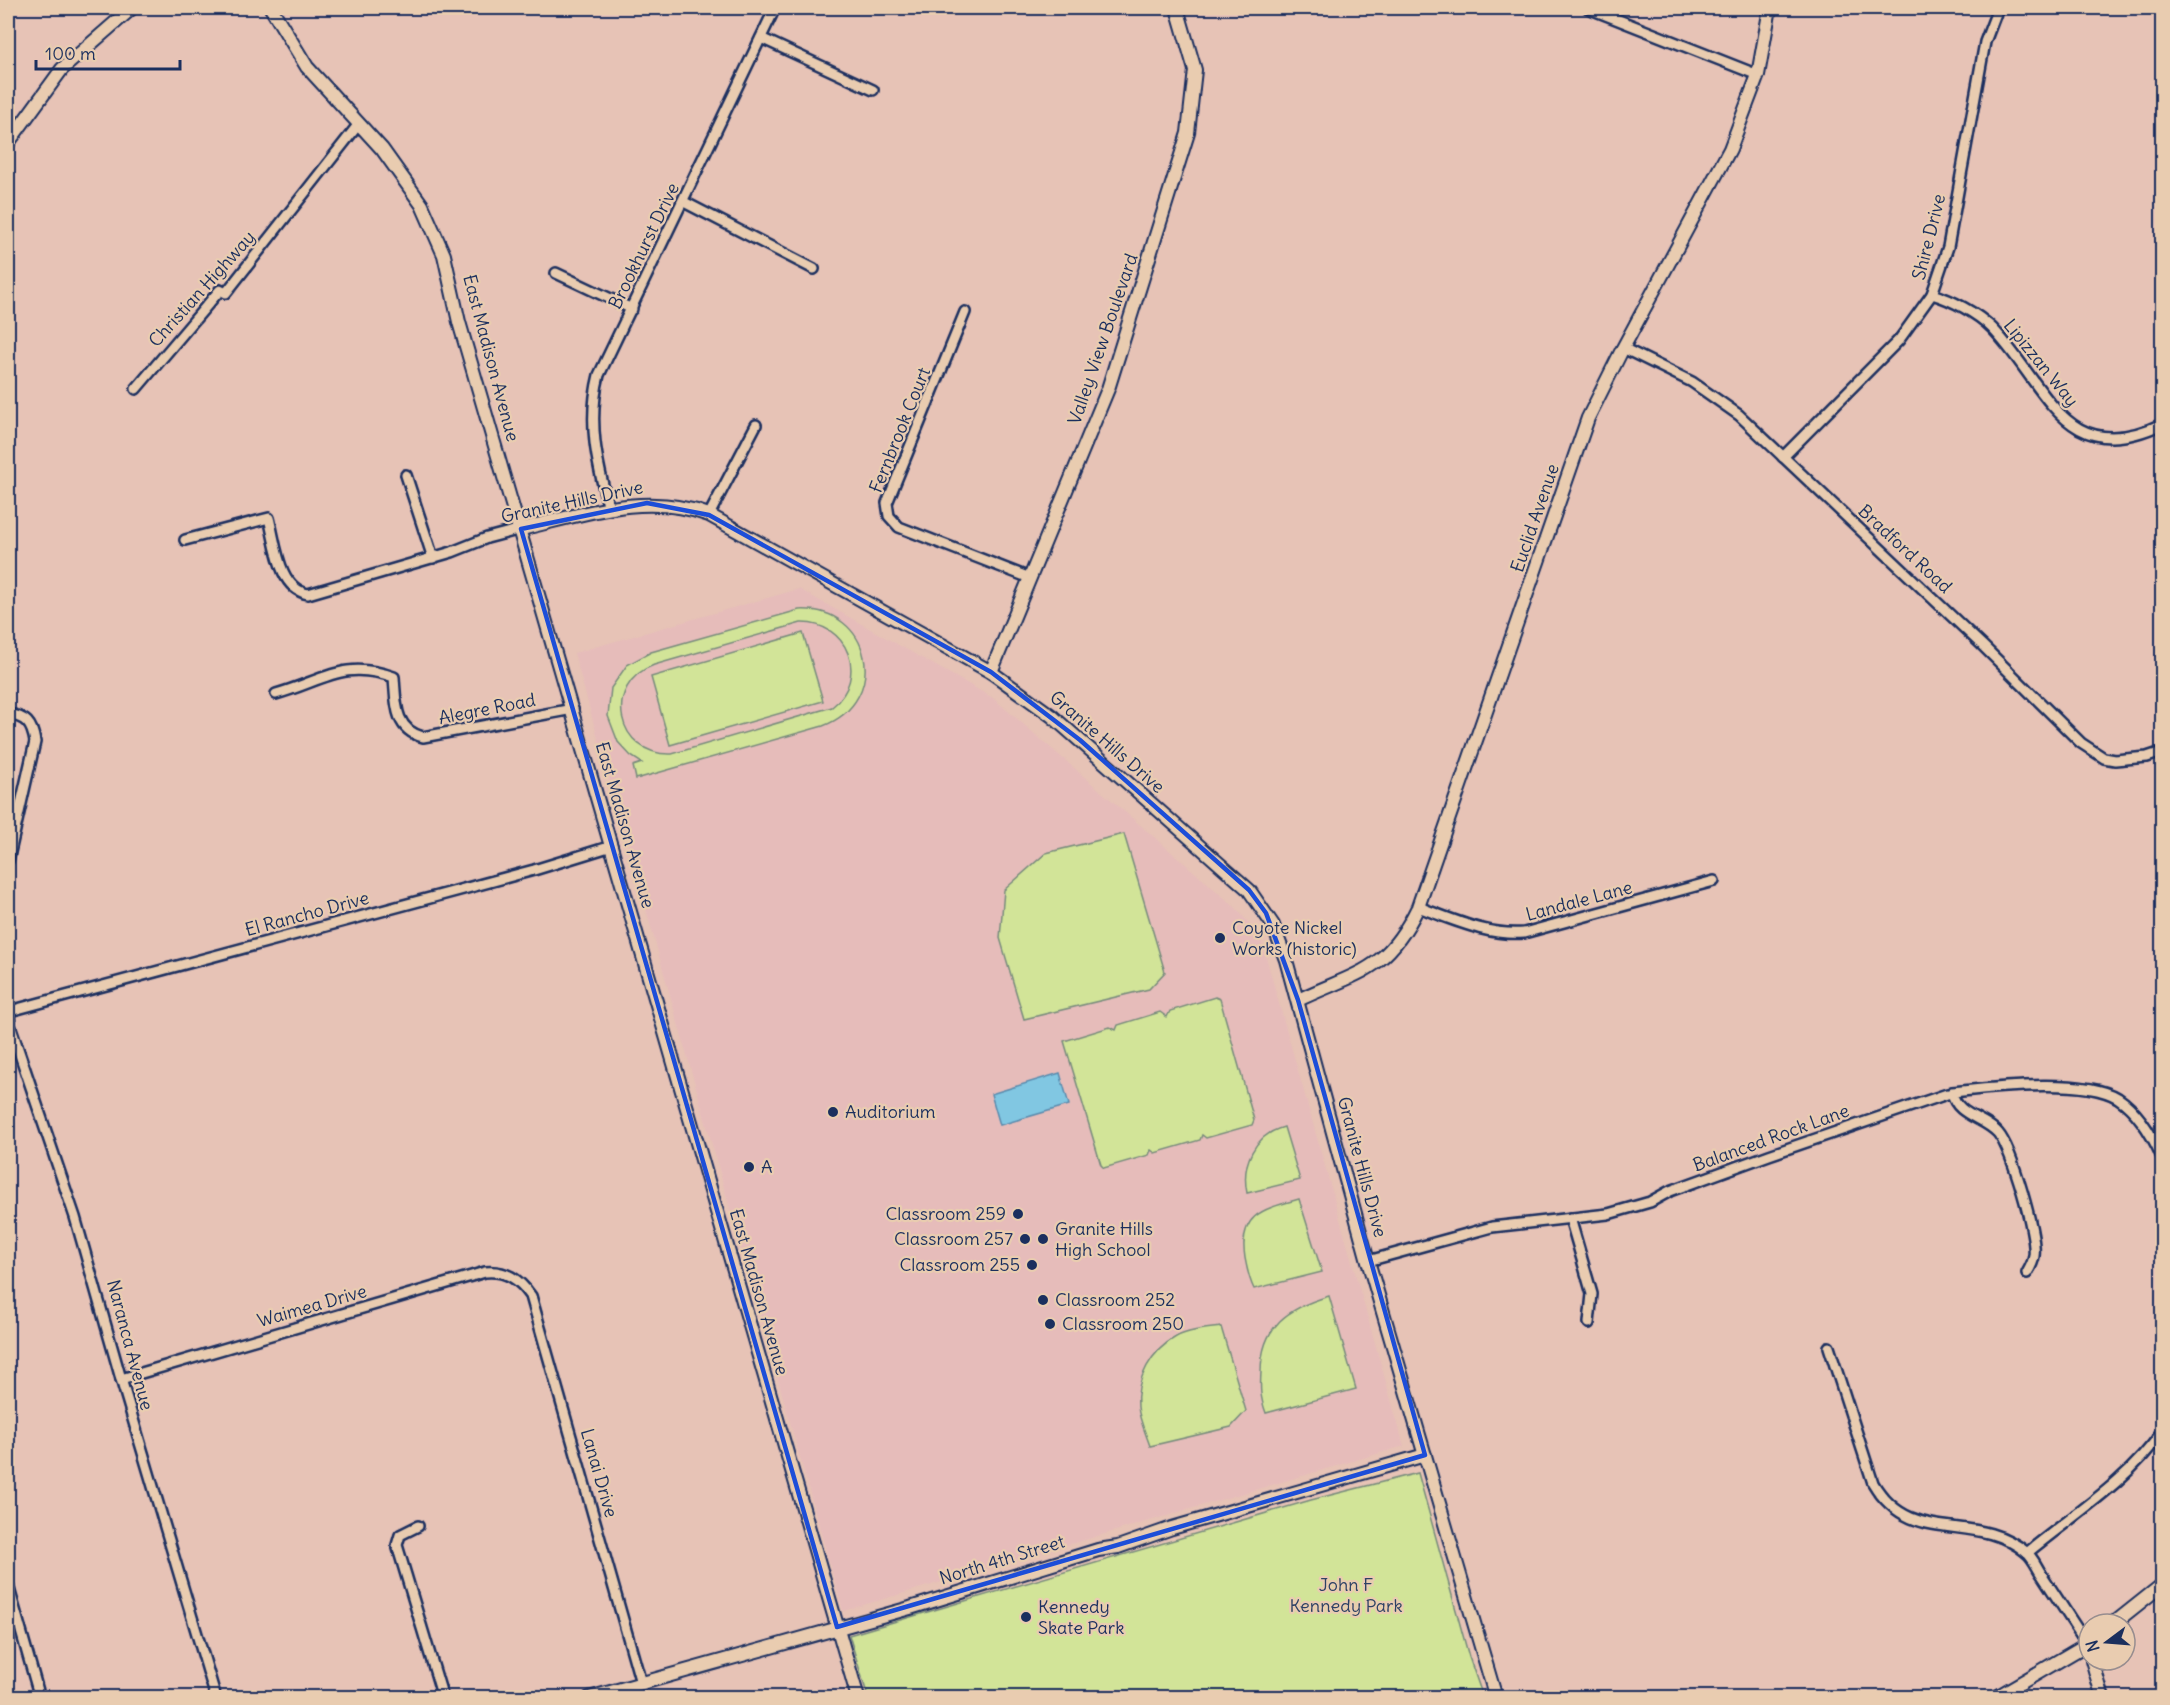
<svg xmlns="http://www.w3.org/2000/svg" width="2170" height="1705" font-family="Delius,sans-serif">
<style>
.built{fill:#e6bcba}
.green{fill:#d2e498;stroke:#768a7b;stroke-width:1.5;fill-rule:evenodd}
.water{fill:#81c7e2;stroke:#588aad;stroke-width:1.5}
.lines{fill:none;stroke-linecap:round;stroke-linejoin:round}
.minor-casing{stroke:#1b2f5e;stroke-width:14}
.tertiary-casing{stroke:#1b2f5e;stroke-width:16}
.minor{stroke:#e9ccb0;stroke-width:9}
.tertiary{stroke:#e9ccb0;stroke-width:12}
.marked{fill:none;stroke:#1d4ed8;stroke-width:4.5;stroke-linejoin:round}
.poi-dot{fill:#1b2f5e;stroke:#e9ccb0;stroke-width:2}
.labels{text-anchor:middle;stroke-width:4.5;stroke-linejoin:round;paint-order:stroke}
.street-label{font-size:18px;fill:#1b2f5e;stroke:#e9ccb0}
.poi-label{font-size:18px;fill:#1b2f5e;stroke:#e9ccb0;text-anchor:start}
.park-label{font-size:18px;fill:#2d4164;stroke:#e9ccb0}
</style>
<rect width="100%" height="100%" fill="#e7c3b6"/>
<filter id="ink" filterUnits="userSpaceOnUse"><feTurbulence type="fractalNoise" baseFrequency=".0167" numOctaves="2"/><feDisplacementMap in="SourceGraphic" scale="12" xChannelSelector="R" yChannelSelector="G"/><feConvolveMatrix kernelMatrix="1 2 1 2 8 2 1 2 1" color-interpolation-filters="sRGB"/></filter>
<g filter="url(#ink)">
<path class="built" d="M799,589L993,698L1235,907L1260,936L1404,1446L843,1611L574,653Z"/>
<g class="green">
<path d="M799,610C872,606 891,700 823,726L636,779L633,766L642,763L631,756L618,742L608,716L611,688L627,665L651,652ZM801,623C848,622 869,677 832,707L672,754C616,756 602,684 654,665Z"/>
<path d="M803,633L823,701L670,745L651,677Z"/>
<path d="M1124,834L1165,972L1149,989L1024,1019L1000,938L1004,890L1046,853Z"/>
<path d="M1215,997L1220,999L1254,1120L1252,1125L1206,1138L1202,1135L1200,1140L1155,1153L1151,1150L1149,1155L1104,1168L1101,1165L1064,1041L1110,1027L1116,1030L1118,1025L1160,1012L1167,1017L1170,1011Z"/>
<path d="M1284,1127L1300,1180L1247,1193C1241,1164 1254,1135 1284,1127Z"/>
<path d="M1299,1199L1322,1272L1254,1289C1249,1279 1247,1269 1245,1258C1238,1214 1263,1209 1299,1199Z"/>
<path d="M1329,1296L1356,1389L1266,1413C1260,1397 1260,1388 1261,1372C1261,1326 1288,1308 1329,1296Z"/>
<path d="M1221,1327L1246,1411L1231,1427L1150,1446C1146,1434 1139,1419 1138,1407C1135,1379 1152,1350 1176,1337C1188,1330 1207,1329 1221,1327Z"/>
<path d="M1418,1473L1469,1657L1483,1697H868L849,1635L1311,1500Z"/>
</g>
<path class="water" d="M1060,1073L1069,1105L1000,1125L991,1094Z"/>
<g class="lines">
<defs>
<g id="minor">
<path d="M1588,8L1758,75"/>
<path d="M761,38L873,90"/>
<path d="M684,202L814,269"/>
<path d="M556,273L632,309"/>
<path d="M1932,294C1952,300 1977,313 1992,328C2047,385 2064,470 2162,424"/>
<path d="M965,312L887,503L889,516L899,527L1030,578"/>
<path d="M1623,348L1692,382L1739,415L1982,645L2081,743L2104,758L2115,760L2147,757L2162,752"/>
<path d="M136,389L220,290L226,293L358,125"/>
<path d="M1783,457L1899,340L1932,294L1948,247L1985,42L1998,8"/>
<path d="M406,475L433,558"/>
<path d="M609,509C597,463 587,422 599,375L775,8"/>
<path d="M709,515L756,425"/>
<path d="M185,540L269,518C276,544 278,588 308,594L452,552L487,538L521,529"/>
<path d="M276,694C323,681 343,659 394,677C396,702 394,730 423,737L573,709"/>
<path d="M8,714C26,717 32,723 35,742L8,861"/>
<path d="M1418,907C1452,919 1487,936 1524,933L1714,881"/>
<path d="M8,1003L10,1025L75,1217L121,1379L216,1698"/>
<path d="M10,1011L534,870L612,846"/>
<path d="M1570,1218L1592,1294L1589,1323"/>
<path d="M1368,1261L1492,1227L1608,1214L1650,1202L1670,1191L1769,1155L1947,1094"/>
<path d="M2027,1273C2030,1268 2033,1263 2034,1256C2037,1235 2012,1149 1998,1133C1984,1117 1956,1116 1952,1092C1992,1088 2084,1077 2118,1098C2139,1112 2152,1135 2162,1157"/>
<path d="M1829,1347L1873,1483C1912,1549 1974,1509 2026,1552C2033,1557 2037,1568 2042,1575C2057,1598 2072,1621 2087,1644"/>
<path d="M121,1379L485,1272C506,1270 519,1279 531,1296L641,1683"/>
<path d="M418,1526L400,1535L397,1545L443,1698"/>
<path d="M2027,1553C2073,1515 2128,1481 2162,1432"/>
<path d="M8,1585L40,1698"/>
</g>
<g id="tertiary">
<path d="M271,8L307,67L382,149L422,205L444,255L459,322L858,1698"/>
<path d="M8,143L62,69L132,8"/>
<path d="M521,529C584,514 647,491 709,515L991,672L1052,716L1249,890L1273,925L1286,960L1368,1261L1496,1698"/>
<path d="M991,672L1108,389L1188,133L1195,70L1177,8"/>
<path d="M1298,1000C1357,972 1386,973 1418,907L1588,418L1623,348L1730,149L1758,75L1770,8"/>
<path d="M2113,1624L2162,1585"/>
<path d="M2092,1660L2103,1698"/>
<path d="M589,1698L910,1608L1098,1550L1118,1547L1172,1528L1425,1455"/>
<path d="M1995,1698L2089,1643"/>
</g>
</defs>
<use href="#minor" class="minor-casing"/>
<use href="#tertiary" class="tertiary-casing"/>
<use href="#minor" class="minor"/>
<use href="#tertiary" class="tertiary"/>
</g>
</g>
<path class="marked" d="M647,503L709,515L991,672L1080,740L1249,890L1266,913L1298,1000L1425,1455L837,1627L521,529Z"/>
<g class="poi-dot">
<circle cx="1220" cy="938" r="6"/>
<circle cx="833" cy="1112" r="6"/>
<circle cx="749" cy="1167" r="6"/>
<circle cx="1018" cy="1214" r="6"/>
<circle cx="1025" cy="1239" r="6"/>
<circle cx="1043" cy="1239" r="6"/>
<circle cx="1032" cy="1265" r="6"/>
<circle cx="1043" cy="1300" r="6"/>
<circle cx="1050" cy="1324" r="6"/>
<circle cx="1026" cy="1617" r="6"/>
</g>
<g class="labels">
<g class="street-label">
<text transform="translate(1929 237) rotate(-76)" y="6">Shire Drive</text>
<text transform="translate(644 246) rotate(-64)" y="6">Brookhurst Drive</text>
<text transform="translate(202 289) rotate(-48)" y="6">Christian Highway</text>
<text transform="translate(1103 339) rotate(-71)" y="6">Valley View Boulevard</text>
<text transform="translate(491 358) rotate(75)" y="6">East Madison Avenue</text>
<text transform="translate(2041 363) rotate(51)" y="6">Lipizzan Way</text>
<text transform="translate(900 430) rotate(-68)" y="6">Fernbrook Court</text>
<text transform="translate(572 502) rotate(-12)" y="6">Granite Hills Drive</text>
<text transform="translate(1535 518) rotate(-71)" y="6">Euclid Avenue</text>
<text transform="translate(1905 549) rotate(43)" y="6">Bradford Road</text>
<text transform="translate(487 709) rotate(-11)" y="6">Alegre Road</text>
<text transform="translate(1107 742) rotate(41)" y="6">Granite Hills Drive</text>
<text transform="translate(625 825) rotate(74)" y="6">East Madison Avenue</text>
<text transform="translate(1579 901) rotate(-15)" y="6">Landale Lane</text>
<text transform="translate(307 914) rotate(-15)" y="6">El Rancho Drive</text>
<text transform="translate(1771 1138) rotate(-20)" y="6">Balanced Rock Lane</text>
<text transform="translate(1362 1167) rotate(75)" y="6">Granite Hills Drive</text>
<text transform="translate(759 1292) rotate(74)" y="6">East Madison Avenue</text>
<text transform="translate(312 1306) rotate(-16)" y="6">Waimea Drive</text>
<text transform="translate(130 1345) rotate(75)" y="6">Naranca Avenue</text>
<text transform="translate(599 1473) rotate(74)" y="6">Lanai Drive</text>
<text transform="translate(1002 1560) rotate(-17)" y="6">North 4th Street</text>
</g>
<g class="poi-label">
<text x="1232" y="934">Coyote Nickel<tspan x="1232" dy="21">Works (historic)</tspan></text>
<text x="845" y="1118">Auditorium</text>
<text x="761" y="1173">A</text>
<text x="1006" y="1220" text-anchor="end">Classroom 259</text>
<text x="1055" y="1235">Granite Hills<tspan x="1055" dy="21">High School</tspan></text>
<text x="1013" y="1245" text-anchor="end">Classroom 257</text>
<text x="1020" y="1271" text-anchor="end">Classroom 255</text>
<text x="1055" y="1306">Classroom 252</text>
<text x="1062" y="1330">Classroom 250</text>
<text x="1038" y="1613">Kennedy<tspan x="1038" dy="21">Skate Park</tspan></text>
</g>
<g class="park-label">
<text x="1346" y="1591">John F<tspan x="1346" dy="21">Kennedy Park</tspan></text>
</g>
</g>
<rect width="2170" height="1705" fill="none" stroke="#e9ccb0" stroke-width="30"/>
<rect x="15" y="15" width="2140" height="1675" fill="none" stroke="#1b2f5e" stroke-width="2" filter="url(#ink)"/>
<g transform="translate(2107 1642) rotate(254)"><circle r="28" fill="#e9ccb0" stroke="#978d8f" stroke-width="1.5"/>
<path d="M0-4.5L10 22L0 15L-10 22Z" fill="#1b2f5e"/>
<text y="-9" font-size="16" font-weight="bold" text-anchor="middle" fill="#1b2f5e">N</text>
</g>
<path d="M36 60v9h144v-9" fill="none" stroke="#1b2f5e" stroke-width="3"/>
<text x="45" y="60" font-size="18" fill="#1b2f5e" stroke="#e9ccb0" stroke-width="4.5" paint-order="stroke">100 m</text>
</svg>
